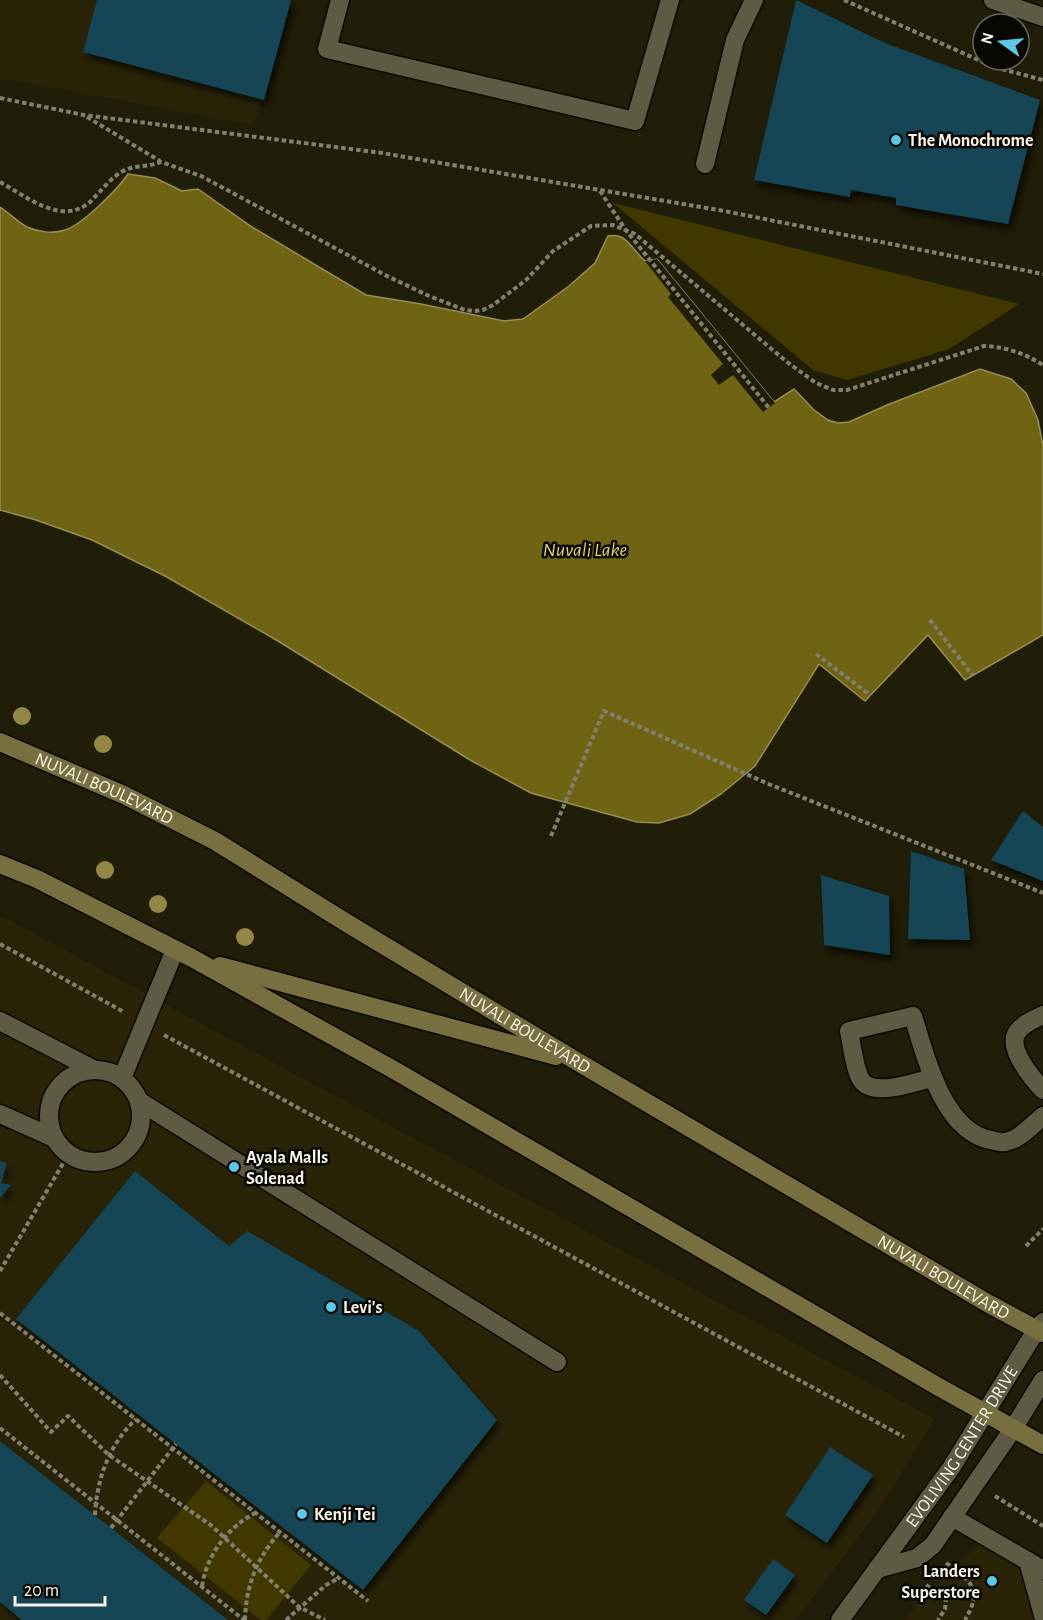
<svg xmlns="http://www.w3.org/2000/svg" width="1043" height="1620" font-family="'Alegreya Sans',sans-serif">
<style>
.built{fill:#292408}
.green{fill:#413800}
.water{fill:#6f6314;stroke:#978e53;stroke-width:1.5}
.pier{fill:#201d08}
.building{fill:#144554;filter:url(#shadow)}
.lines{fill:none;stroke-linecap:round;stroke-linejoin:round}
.service-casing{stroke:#0a0700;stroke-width:21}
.tertiary-casing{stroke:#0a0700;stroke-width:21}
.secondary-casing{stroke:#0a0700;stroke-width:21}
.path{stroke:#82806f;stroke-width:4;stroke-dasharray:4.5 3;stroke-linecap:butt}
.service{stroke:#5e5b44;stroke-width:18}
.tertiary{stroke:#5e5b44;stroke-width:18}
.secondary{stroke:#776f40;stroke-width:18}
.path-bridge{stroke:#82806f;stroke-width:4;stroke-dasharray:4.5 3;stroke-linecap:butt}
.tree{fill:#928746}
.poi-dot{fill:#5dc7e8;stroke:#080702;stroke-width:2}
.labels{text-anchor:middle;stroke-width:5;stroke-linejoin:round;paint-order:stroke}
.poi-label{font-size:18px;font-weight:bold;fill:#f5f4e7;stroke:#080702;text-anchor:start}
.street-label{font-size:18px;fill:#f5f4e7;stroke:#080702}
.water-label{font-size:20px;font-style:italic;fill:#e6d56f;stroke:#080702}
</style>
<defs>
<filter id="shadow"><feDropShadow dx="3.5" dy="6" stdDeviation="3" flood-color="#0009"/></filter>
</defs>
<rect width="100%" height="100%" fill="#201d08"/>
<g class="built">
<path d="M0,0H290L254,125L0,78Z"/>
<path d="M0,915L935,1419L879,1509L796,1620H0Z"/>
<path d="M994,1529L1043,1559V1620H905L918,1603Z"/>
</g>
<g class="green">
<path d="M613,203L1019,304L949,349L847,380L813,370Z"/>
<path d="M206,1481L311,1565L266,1620H261L157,1538Z"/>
</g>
<path class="water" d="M128,174L155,178L182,191L198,189L252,227L366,295L421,304L504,321L523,319L569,286L595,263L608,236C627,232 632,250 645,261L657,259L774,402L794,389L814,410L828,420L838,423L849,422L887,405L980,369L1011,379L1026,393L1038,420L1043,446V635L965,680L928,635L865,701L819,664L755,766L721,794L690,814L659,823L637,822L531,793L470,760L278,641L165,576L92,540L36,520L0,510V207C9,213 18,222 27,227C38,232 53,234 65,230C82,225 118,189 128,174Z"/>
<path class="pier" d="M657,259L775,403L763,412L733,375L719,385L711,375L723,364L668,297L671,294L645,261Z"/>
<g class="building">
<path d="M97,0H291L264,100L83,52Z"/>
<path d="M796,0L885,43L1040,100L1008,224L896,205V198L851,190L850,197L754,180Z"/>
<path d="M1023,811L1043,827V881L991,860Z"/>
<path d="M911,851L964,869L970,940L908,939Z"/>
<path d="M821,875L889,896L890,955L824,945Z"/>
<path d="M0,1161L7,1163L1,1183L11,1185L0,1198Z"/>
<path d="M135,1171L229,1246L247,1231L419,1331L497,1420L363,1590L16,1319Z"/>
<path d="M0,1441L111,1528L228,1620H22L0,1602Z"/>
<path d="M830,1447L873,1475L827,1543L785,1515Z"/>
<path d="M773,1559L795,1575L766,1615L744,1600Z"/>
</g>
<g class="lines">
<defs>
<g id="service">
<path d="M340,0L327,49L635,121L670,0"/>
<path d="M705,164L735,40L754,0"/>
<path d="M1043,1015C1035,1019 1024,1023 1018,1031C1005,1047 1032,1078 1043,1090"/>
<path d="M0,1021L93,1069"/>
<circle cx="95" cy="1116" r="46"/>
<path d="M122,1078L175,950"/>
<path d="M932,1078C915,1082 870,1099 860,1078C854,1066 852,1045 849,1031L913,1016C925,1055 943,1132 991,1140C995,1141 1001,1143 1005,1142C1019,1140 1032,1125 1043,1116"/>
<path d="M139,1101L557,1362"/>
<path d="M0,1114L54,1138"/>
<path d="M952,1517L1043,1570"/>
<path d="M1028,1561L1043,1615"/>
</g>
<g id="tertiary">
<path d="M993,0L1043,17"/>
<path d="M877,1569L917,1558L933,1545L1013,1429L1043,1380"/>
<path id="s1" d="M840,1620L951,1468L1037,1329L1043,1322"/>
</g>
<g id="secondary">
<path id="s2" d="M0,742L124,795L215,841L350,925L578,1062L989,1304L1043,1333"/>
<path d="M0,864L37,879L192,958L394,1070L937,1386L1043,1445"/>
<path d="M220,966L556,1056"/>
</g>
</defs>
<use href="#service" class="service-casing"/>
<use href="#tertiary" class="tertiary-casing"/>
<use href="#secondary" class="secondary-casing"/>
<g class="path">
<path d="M844,0L994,67L1043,80"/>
<path d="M0,98L84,115L382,153L724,211L1043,274"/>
<path d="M87,117L160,161"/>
<path d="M0,182C27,197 63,227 91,201C101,191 112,176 125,170C137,165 149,167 161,162L201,176L387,276L429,296L465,310L475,311L483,310L493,305L526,280L553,251L591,226L613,225L635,234L787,362L816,383L833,390H847L984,346C1006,347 1024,353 1043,365"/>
<path d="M600,191L625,229L769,408"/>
<path d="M930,620L973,676"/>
<path d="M816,654L870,695"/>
<path d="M551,836L604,711L771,785L1043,893"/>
<path d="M0,944L124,1012"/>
<path d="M164,1035L904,1437"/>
<path d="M1026,1246L1043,1229"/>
<path d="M0,1271L65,1160"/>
<path d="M0,1313L368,1601"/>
<path d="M0,1375L51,1432L68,1416L109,1455L212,1526L299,1607L325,1620"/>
<path d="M0,1428L244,1620"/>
<path d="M995,1496L1043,1526"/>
<path d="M95,1515C97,1478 109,1445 136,1419"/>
<path d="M946,1563C972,1582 983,1589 965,1620"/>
<path d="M926,1585L946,1600L945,1609L938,1620"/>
<path d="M202,1586C207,1555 227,1528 255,1513"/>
<path d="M245,1620C246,1585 257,1558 280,1532"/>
<path d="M286,1620L326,1585L339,1578"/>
</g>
<use href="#service" class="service"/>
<use href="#tertiary" class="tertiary"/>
<use href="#secondary" class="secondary"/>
<path class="path-bridge" d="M111,1528L176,1444"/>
</g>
<g class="tree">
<circle cx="22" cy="716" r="9"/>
<circle cx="103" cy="744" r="9"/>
<circle cx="105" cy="870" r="9"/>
<circle cx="158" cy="904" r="9"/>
<circle cx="245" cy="937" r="9"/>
</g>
<g class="poi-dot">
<circle cx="896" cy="140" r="6"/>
<circle cx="234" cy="1167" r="6"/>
<circle cx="331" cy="1307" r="6"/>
<circle cx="302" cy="1514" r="6"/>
<circle cx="992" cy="1581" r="6"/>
</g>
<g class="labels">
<g class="poi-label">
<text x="908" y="146">The Monochrome</text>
<text x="246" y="1163">Ayala Malls<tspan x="246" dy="21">Solenad</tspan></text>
<text x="343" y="1313">Levi's</text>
<text x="314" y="1520">Kenji Tei</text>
<text x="980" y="1577" text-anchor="end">Landers<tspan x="980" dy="21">Superstore</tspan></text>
</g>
<g class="street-label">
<text dy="6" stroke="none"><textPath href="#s2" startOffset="114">NUVALI BOULEVARD</textPath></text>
<text dy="6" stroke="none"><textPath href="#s2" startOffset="600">NUVALI BOULEVARD</textPath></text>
<text dy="6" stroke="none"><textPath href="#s2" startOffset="1086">NUVALI BOULEVARD</textPath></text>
<text dy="6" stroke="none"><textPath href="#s1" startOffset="212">EVOLIVING CENTER DRIVE</textPath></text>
</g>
<g class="water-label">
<text x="585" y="556">Nuvali Lake</text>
</g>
</g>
<g transform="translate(1001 42) rotate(285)"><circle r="28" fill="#080702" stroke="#67665e" stroke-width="1.5"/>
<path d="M0-4.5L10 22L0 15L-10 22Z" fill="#5dc7e8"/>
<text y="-9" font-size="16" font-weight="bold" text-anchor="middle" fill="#f5f4e7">N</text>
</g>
<path d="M15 1596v9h90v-9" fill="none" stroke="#f5f4e7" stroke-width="3"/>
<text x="24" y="1596" font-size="18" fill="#f5f4e7" stroke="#080702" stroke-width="4.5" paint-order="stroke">20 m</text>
</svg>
